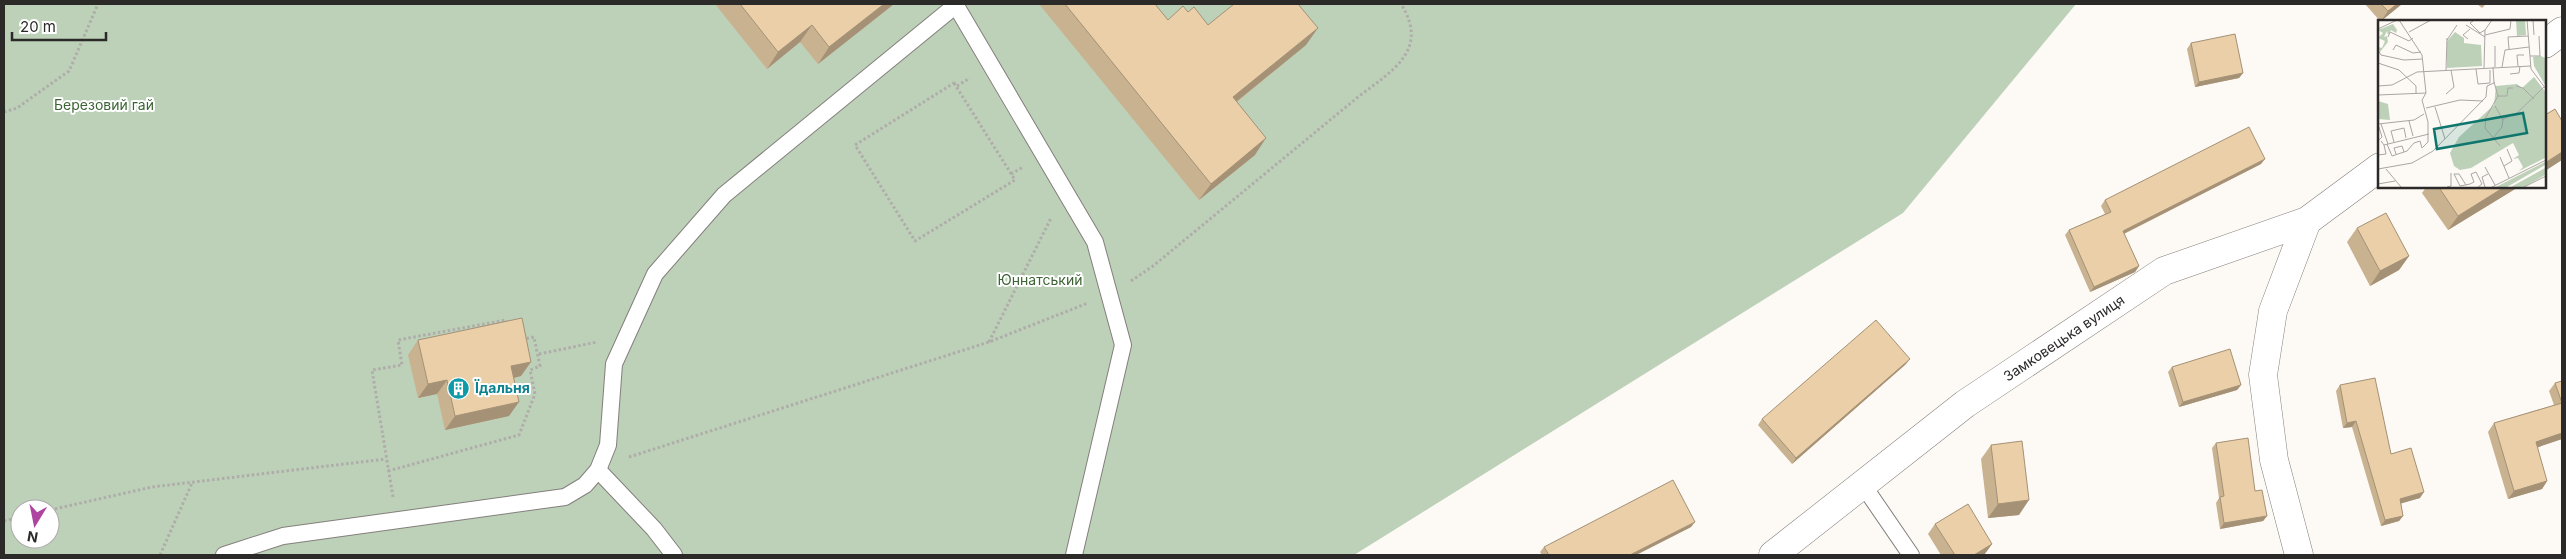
<svg xmlns="http://www.w3.org/2000/svg" width="2566" height="559" font-family="Inter,sans-serif">
<style>
.green{fill:#bdd1b9;fill-rule:evenodd}
.lines{fill:none;stroke-linecap:round;stroke-linejoin:round}
.service-casing{stroke:#837f7c;stroke-width:18}
.minor-casing{stroke:#837f7c;stroke-width:29}
.path{stroke:#afaca9;stroke-width:3;stroke-dasharray:2.5 2.5;stroke-linecap:butt}
.service{stroke:#fff;stroke-width:16}
.minor{stroke:#fff;stroke-width:28}
.wall{fill:#c9b290}
.shaded-wall{fill:#a49176}
.building{fill:#eacfa8;stroke:#a49176}
.labels{text-anchor:middle;stroke-width:4;stroke-linejoin:round;paint-order:stroke}
.park-label{font-size:14px;fill:#3b6432;stroke:#fff}
.street-label{font-size:14px;fill:#2c2a29;stroke:#fff}
.culture-label{font-size:14px;font-weight:bold;fill:#0d838f;stroke:#fff;text-anchor:start}
.inset-road{fill:none;stroke:#a9a6a3;stroke-width:1}
.view{fill:#0f766e;fill-opacity:0.15;stroke:#0f766e;stroke-width:2.5}
.inset-edge{fill:none;stroke:#2c2a29;stroke-width:2.5}
</style>
<rect width="100%" height="100%" fill="#fdf9f5"/>
<path class="green" d="M4,4H2076L1903,213L1354,555H4ZM20,509H50V539H20Z"/>
<g class="lines">
<defs>
<g id="service">
<path d="M955,4L1095,242L1123,345L1074,555"/>
<path d="M598,470L654,529L674,555"/>
<path d="M1863,485L1911,555"/>
<path d="M224,555L283,536L565,497L585,485L598,470L608,445L614,364L655,274L724,195L956,5"/>
</g>
<g id="minor">
<path d="M2545,44L2562,31"/>
<path d="M1773,555L1965,404L2164,271L2307,221L2380,167"/>
<path d="M2299,555L2274,460L2263,375L2273,311L2307,221"/>
</g>
</defs>
<use href="#service" class="service-casing"/>
<use href="#minor" class="minor-casing"/>
<g class="path">
<path d="M954,83L1015,180L915,241L855,145Z"/>
<path d="M957,86L970,78"/>
<path d="M4,112L17,108L69,71L98,4"/>
<path d="M1011,174L1023,167"/>
<path d="M1131,281L1153,266L1358,97C1392,71 1430,50 1401,4"/>
<path d="M989,342L1051,218"/>
<path d="M539,354L597,342"/>
<path d="M629,457L989,342L1088,303"/>
<path d="M388,471L519,435L535,394L530,370L540,366L534,337L524,339"/>
<path d="M393,497L372,370L402,365L398,340L506,320L507,324"/>
<path d="M50,510L152,487L386,459"/>
<path d="M4,521L20,517"/>
<path d="M160,555L192,483"/>
</g>
<use href="#service" class="service"/>
<use href="#minor" class="minor"/>
</g>
<g class="wall">
<path d="M715,4H894L818,64L800,42L767,69Z"/>
<path d="M1039,4H1155L1168,20L1188,12L1208,25L1306,45L1237,102L1255,155L1199,200Z"/>
<path d="M2365,4H2402L2381,21H2380Z"/>
<path d="M2477,4H2486L2482,8Z"/>
<path d="M2191,43L2243,73L2239,78L2195,87L2187,49Z"/>
<path d="M2261,164L2124,234L2139,266L2135,272L2090,292L2065,235L2069,230L2105,214L2101,206L2105,200Z"/>
<path d="M2427,186H2520L2448,230L2422,193Z"/>
<path d="M2357,228L2409,256L2399,270L2370,286L2347,242Z"/>
<path d="M418,340L521,376L514,378L509,416L445,430L437,394L418,398L408,355Z"/>
<path d="M1906,364L1792,464L1758,425L1762,419Z"/>
<path d="M2172,367L2241,385L2237,390L2179,407L2168,372Z"/>
<path d="M2562,381V439L2537,447L2547,481L2542,489L2508,499L2488,432L2494,423L2554,405L2549,391L2555,383Z"/>
<path d="M2340,385L2391,454L2420,498L2401,503L2403,516L2399,521L2381,526L2352,427L2343,428L2336,391Z"/>
<path d="M2216,443L2255,491L2267,516L2263,521L2220,529L2216,503L2219,498L2212,448Z"/>
<path d="M1991,445L2019,515L1988,518L1981,459Z"/>
<path d="M1935,524L1992,544L1984,555H1941L1928,534Z"/>
<path d="M1691,527L1636,555H1542L1540,552L1544,547Z"/>
</g>
<g class="shaded-wall">
<path d="M884,4H894L818,64L829,47Z"/>
<path d="M2397,4H2402L2381,21L2388,11Z"/>
<path d="M812,25L800,42L767,69L778,52Z"/>
<path d="M1318,28L1306,45L1221,114L1233,97Z"/>
<path d="M2243,73L2239,78L2195,87L2199,82Z"/>
<path d="M1266,138L1255,155L1199,200L1211,184Z"/>
<path d="M2562,152V160L2545,171V163Z"/>
<path d="M2265,159L2261,164L2119,236L2123,231Z"/>
<path d="M2506,186H2520L2448,230L2458,216Z"/>
<path d="M2409,256L2399,270L2370,286L2380,271Z"/>
<path d="M2139,266L2135,272L2090,292L2094,287Z"/>
<path d="M1910,359L1906,364L1792,464L1796,458Z"/>
<path d="M531,362L521,376L501,381L511,366Z"/>
<path d="M447,380L437,394L418,398L428,384Z"/>
<path d="M2241,385L2237,390L2179,407L2183,402Z"/>
<path d="M519,402L509,416L445,430L455,416Z"/>
<path d="M2356,421L2352,427L2343,428L2347,423Z"/>
<path d="M2562,433V439L2530,450L2536,442Z"/>
<path d="M2547,481L2542,489L2508,499L2514,491Z"/>
<path d="M2424,492L2420,498L2396,505L2400,499Z"/>
<path d="M2029,500L2019,515L1988,518L1998,504Z"/>
<path d="M2267,516L2263,521L2220,529L2224,523Z"/>
<path d="M2403,516L2399,521L2381,526L2385,520Z"/>
<path d="M1695,522L1691,527L1636,555H1630Z"/>
<path d="M1992,544L1984,555H1974Z"/>
</g>
<g class="building">
<path d="M740,4H884L829,47L812,25L778,52Z"/>
<path d="M1065,4H1155L1168,20L1183,6L1188,12L1194,7L1208,25L1234,4H1298L1318,28L1233,97L1266,138L1211,184Z"/>
<path d="M2381,4H2397L2388,11Z"/>
<path d="M2235,34L2243,73L2199,82L2191,43Z"/>
<path d="M2555,109L2562,121V152L2545,163V115Z"/>
<path d="M2249,127L2265,159L2123,231L2139,266L2094,287L2069,230L2111,212L2105,200Z"/>
<path d="M2438,186H2506L2458,216Z"/>
<path d="M2386,213L2409,256L2380,271L2357,228Z"/>
<path d="M522,318L531,362L511,366L519,402L455,416L447,380L428,384L418,340Z"/>
<path d="M1876,320L1910,359L1796,458L1762,419Z"/>
<path d="M2230,349L2241,385L2183,402L2172,367Z"/>
<path d="M2375,378L2391,454L2411,448L2424,492L2400,499L2403,516L2385,520L2356,421L2347,423L2340,385Z"/>
<path d="M2562,381V433L2536,442L2547,481L2514,491L2494,423L2562,403L2555,383Z"/>
<path d="M2248,438L2255,491L2262,490L2267,516L2224,523L2220,497L2224,496L2216,443Z"/>
<path d="M2022,441L2029,500L1998,504L1991,445Z"/>
<path d="M1673,480L1695,522L1630,555H1549L1544,547Z"/>
<path d="M1968,504L1992,544L1974,555H1955L1935,524Z"/>
</g>
<defs>
<symbol id="building-disc" viewBox="-11 -11 22 22"><circle r="9.5" fill="#0f9aa8" stroke="#fff"/><path d="M-4-6H4V6H1V3H-1V6H-4ZM-2.5-4.3h1.7v1.8h-1.7ZM.8-4.3h1.7v1.8H.8ZM-2.5-1h1.7V.8h-1.7ZM.8-1h1.7V.8H.8Z" fill="#fff"/></symbol>
</defs>
<g fill-rule="evenodd">
<use href="#building-disc" x="446" y="376" width="25" height="25"/>
</g>
<g class="labels">
<g class="park-label">
<text x="104" y="110">Березовий гай</text>
<text x="1040" y="285">Юннатський</text>
</g>
<g class="street-label">
<text transform="translate(2064 338) rotate(-34)" y="5">Замковецька вулиця</text>
</g>
<g class="culture-label">
<text x="475" y="393">Їдальня</text>
</g>
</g>
<g transform="translate(2378 20)">
<rect width="168" height="168" fill="#fdf9f5"/>
<path d="M138,0H147L148,15L139,16ZM15,4L19,10L18,13L13,10L10,15L9,11L6,17L9,16L10,22L2,32L0,27L4,28L7,21L0,18L5,13L0,10ZM77,12L86,18V23L103,25L104,46L69,48V21ZM163,36L167,38V65L156,46L155,37ZM156,57L167,71V138L141,151L145,147L140,138L135,139L141,135L135,123L93,148L82,150L76,146L72,133L81,117L116,85L118,66L139,64L144,68ZM0,81L10,84L12,100L0,99ZM167,142V145L129,167H118ZM167,148V155L146,167H133Z" fill="#bdd1b9"/>
<path class="inset-road" d="M21,0L44,35L48,73M149,0L153,49L168,69M155,0L156,15M95,1L92,3L102,13L107,10M88,5L107,17M0,9L19,0M31,12L53,0M107,15L132,9L133,0M10,17L12,12L31,21L35,18M90,19L85,15L92,9M69,20L79,5M117,26V47M131,29L130,17L150,16M0,30L3,35L26,40L45,39M15,30L18,25L35,33L43,32M152,36H162L161,16M0,43L21,50L38,66V74M140,46L139,35H146M124,47L127,30L151,27M106,48L107,10L114,0M98,49L100,64L112,63V50M68,51L69,18M132,54L141,53L142,46M116,62L120,76L108,97L107,108L122,126M0,66L14,65L39,52L153,46M138,66L145,68L156,79M68,74L76,67L73,50M0,75L48,73M120,76H129L130,68H135M117,86L125,100M57,87L67,119M48,88L82,80L105,81M31,101L35,116M0,104L36,100L46,94M3,104L10,124M115,118L124,107L125,99L139,93L166,67M0,121L4,117L0,104M3,121L6,125L51,114M16,122L13,111L26,108L28,118M9,124L14,136L29,131L36,123L42,121L44,128L50,122V102L44,80L48,73M18,134L16,128L24,126L26,132M0,135L8,134L6,125M122,137L131,158M126,146L134,141L129,129M107,147L117,165M0,149L34,143L55,131L108,77L109,66L116,63L115,47M8,149L23,167M0,164L17,161M92,164L96,162L93,154L98,152L104,164L100,167M88,165L81,154H76L82,166L92,164M69,167L73,166V153M107,167L104,157L110,154M114,167L168,140M146,167L168,156"/>
<path class="view" d="M145,93L149,113L59,129L56,109Z"/>
<rect width="168" height="168" class="inset-edge"/>
</g>
<rect width="2566" height="559" fill="none" stroke="#2c2a29" stroke-width="10"/>
<g transform="translate(35 524) rotate(190)"><circle r="24" fill="#ffffff" stroke="#abaaa9"/>
<path d="M0-4L9 19L0 12L-9 19Z" fill="#af43a2"/>
<text y="-8" font-size="14" font-weight="bold" text-anchor="middle" fill="#2c2a29">N</text>
</g>
<path d="M12 32v8h94v-8" fill="none" stroke="#2c2a29" stroke-width="2.5"/>
<text x="20" y="32" font-size="15" fill="#2c2a29" stroke="#ffffff" stroke-width="4" paint-order="stroke">20 m</text>
</svg>
